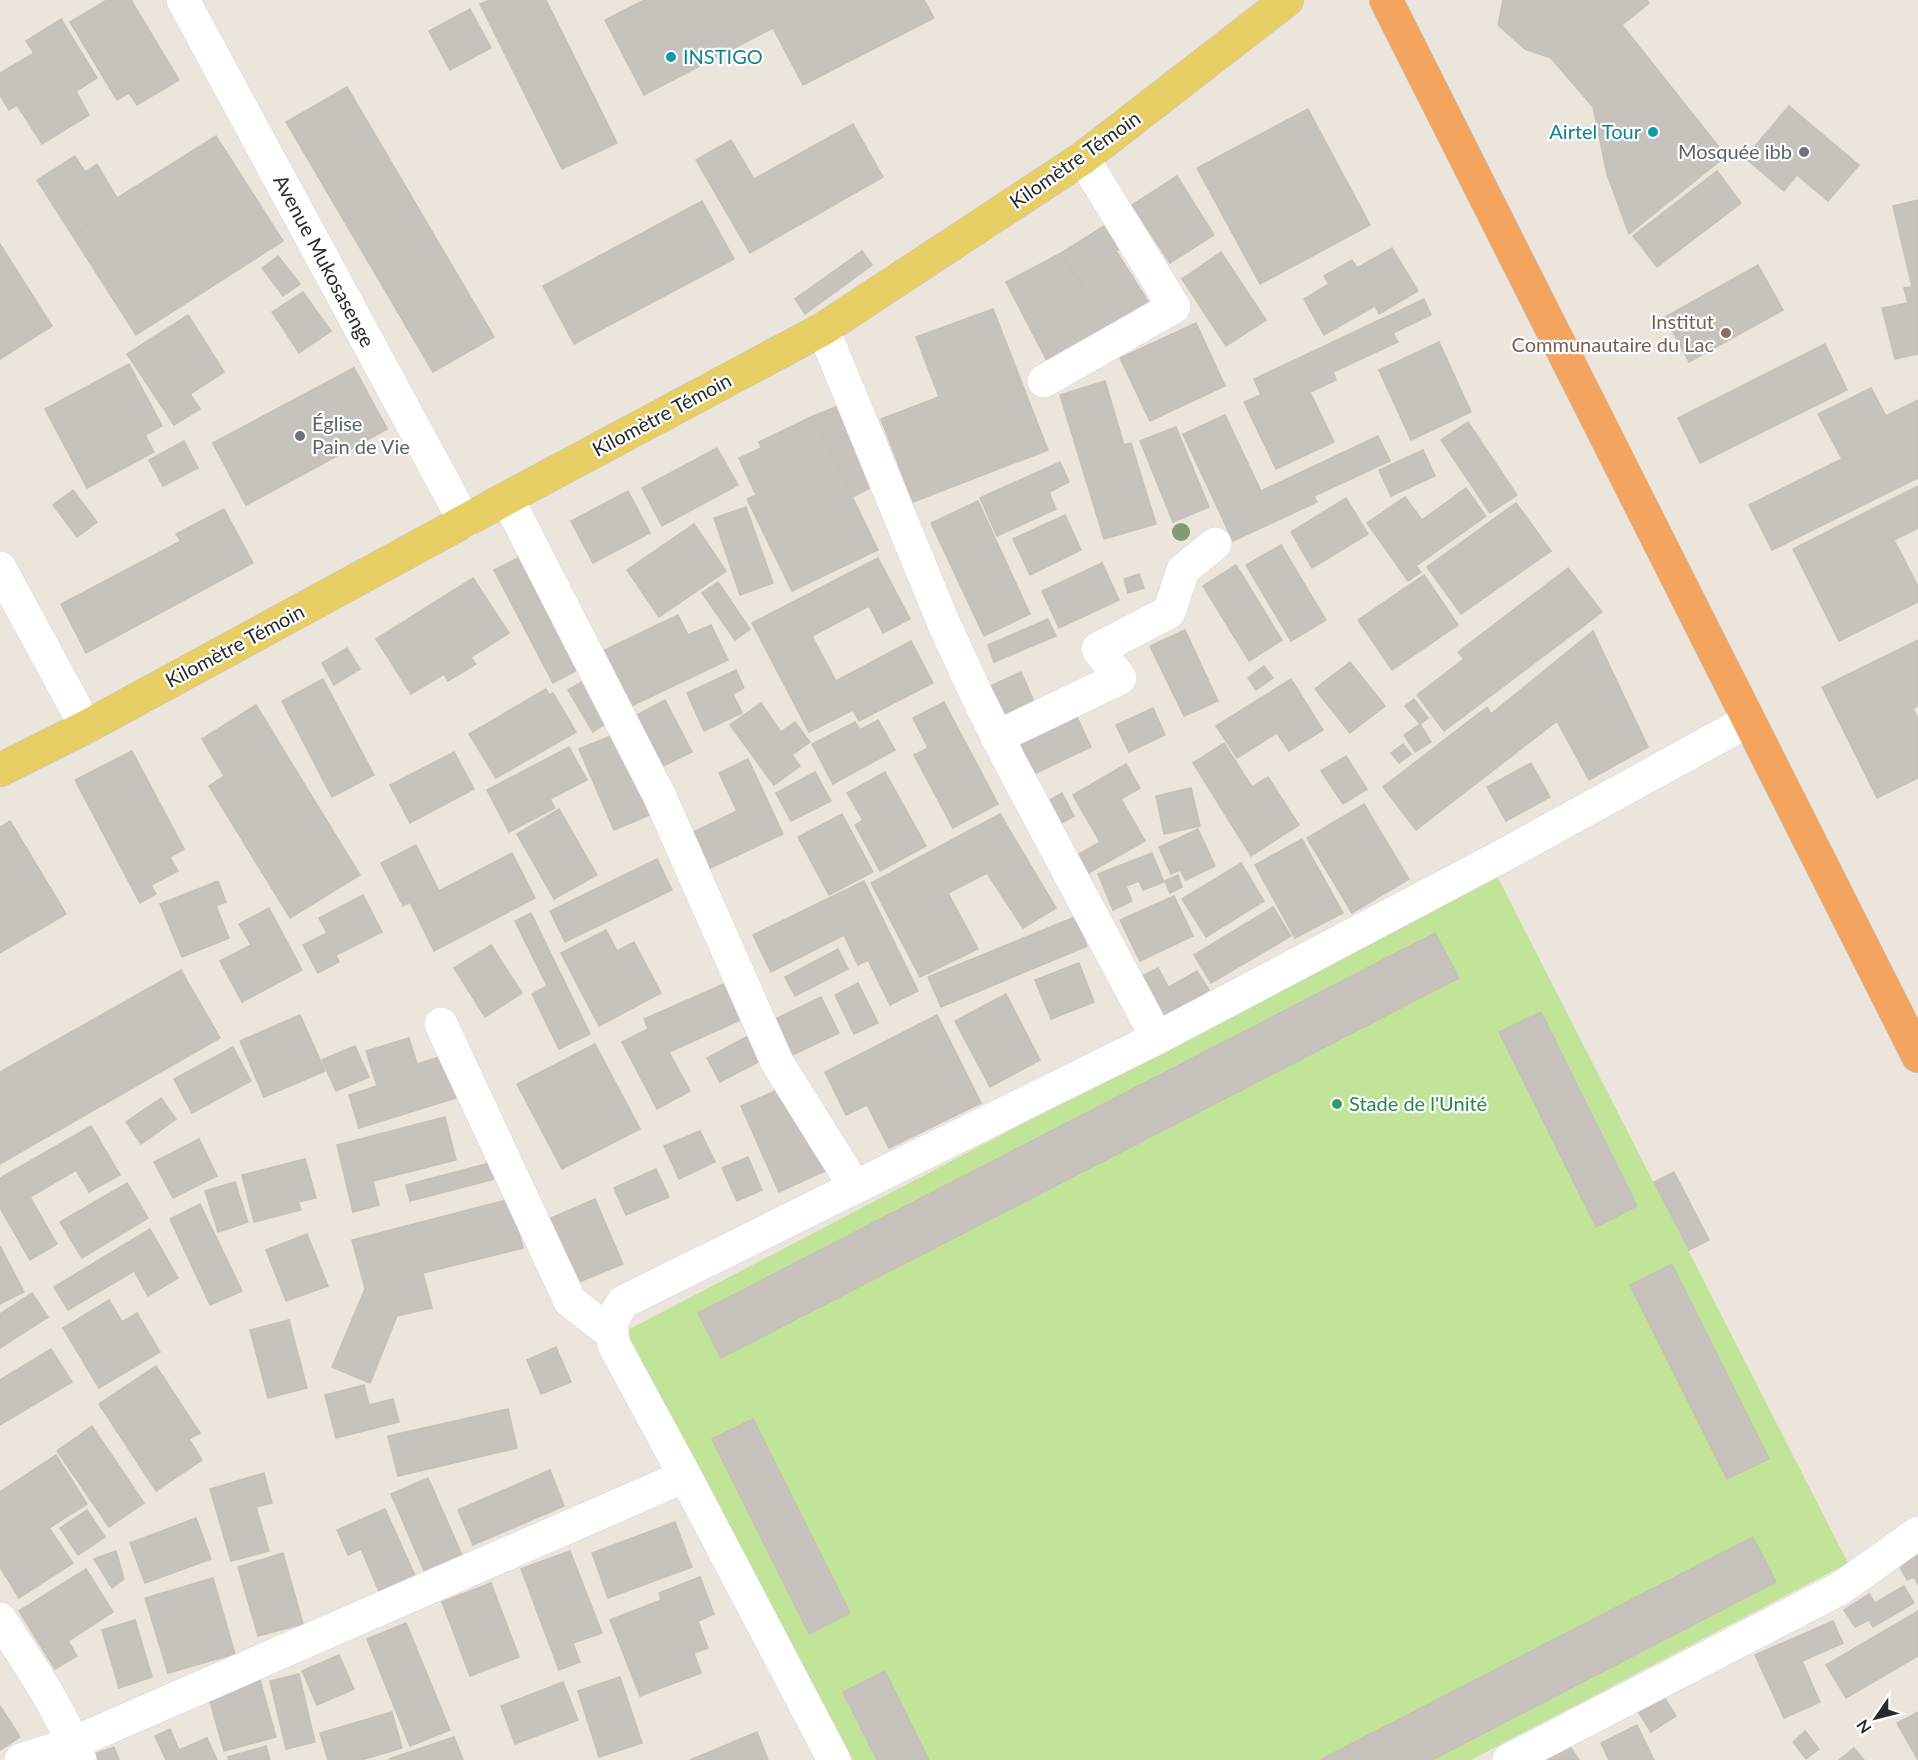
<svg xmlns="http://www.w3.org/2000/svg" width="1918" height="1760" font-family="Lato,sans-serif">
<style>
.pitch{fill:#c1e499}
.building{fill:#c6c2bc;stroke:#c6c1b6;stroke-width:1.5}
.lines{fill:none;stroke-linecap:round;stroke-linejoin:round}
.minor-casing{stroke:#d2d4e1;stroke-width:34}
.major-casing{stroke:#c3c3c3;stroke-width:34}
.highway-casing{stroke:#c3c3c3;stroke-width:34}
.minor{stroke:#fff;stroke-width:33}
.major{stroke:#e7ce65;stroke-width:33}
.highway{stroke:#f3a55f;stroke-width:33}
.tree{fill:#819c74}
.culture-dot{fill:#0f9aa8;stroke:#fff;stroke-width:2}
.worship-dot{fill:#6b7280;stroke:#fff;stroke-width:2}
.education-dot{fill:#8d6e63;stroke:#fff;stroke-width:2}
.leisure-dot{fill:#2e9e5b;stroke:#fff;stroke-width:2}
.labels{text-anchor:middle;stroke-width:4.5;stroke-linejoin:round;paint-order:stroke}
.culture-label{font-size:20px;fill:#0d838f;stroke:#fff;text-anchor:start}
.worship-label{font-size:20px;fill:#5b616d;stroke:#fff;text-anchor:end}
.street-label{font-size:20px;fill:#2a2a2a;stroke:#fff}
.education-label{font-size:20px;fill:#785e54;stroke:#fff;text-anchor:end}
.leisure-label{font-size:20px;fill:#27864d;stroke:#fff;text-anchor:start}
</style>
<rect width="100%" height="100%" fill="#ebe5dc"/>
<path class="pitch" d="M1497,876L1848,1563L1471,1760H853L626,1331Z"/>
<g class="building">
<path d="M107,0H131L179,80L137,105L129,93L117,100L70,22Z"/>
<path d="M489,0H546L617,143L562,169L480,4Z"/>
<path d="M644,0H924L934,18L803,85L773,28L644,95L605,20Z"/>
<path d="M1503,0H1647L1649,3L1622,25L1726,156L1629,234L1607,174L1593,107L1551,58L1525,49L1498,25Z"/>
<path d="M470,9L491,48L450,70L429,31Z"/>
<path d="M61,19L97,78L76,91L89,115L42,144L17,105L9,110L0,95V73L34,53L26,41Z"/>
<path d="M347,87L494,337L433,372L286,122Z"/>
<path d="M1789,106L1859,165L1828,201L1797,175L1784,191L1745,158Z"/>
<path d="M1308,109L1370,225L1260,284L1197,168Z"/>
<path d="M853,124L883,177L750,253L696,160L731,140L754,179Z"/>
<path d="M216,136L283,241L136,335L74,238L117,198Z"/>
<path d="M75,156L85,172L97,164L117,198L74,238L37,180Z"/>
<path d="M1717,171L1741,203L1657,267L1633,236Z"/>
<path d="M1177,176L1214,235L1170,263L1132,205Z"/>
<path d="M1918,200V354L1895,359L1882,308L1908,303L1904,288L1912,287L1893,206Z"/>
<path d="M702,201L734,259L574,344L543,286Z"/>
<path d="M1112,221L1126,243L1116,251L1149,303L1109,328L1061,253Z"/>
<path d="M0,244L52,326L0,359Z"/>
<path d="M1392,248L1418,291L1379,314L1375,306L1324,335L1304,299L1329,284L1324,276L1352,260L1357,268Z"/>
<path d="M862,251L872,265L805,314L795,299Z"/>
<path d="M1221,252L1266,320L1226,346L1182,279Z"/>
<path d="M1061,253L1109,328L1047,361L1006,282Z"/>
<path d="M278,256L300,284L283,296L262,268Z"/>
<path d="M1758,265L1783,310L1689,362L1665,317Z"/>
<path d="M303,292L331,331L299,353L272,312Z"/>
<path d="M1424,299L1431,315L1393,333L1398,342L1333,372L1336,380L1310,392L1334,442L1276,469L1244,402L1261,395L1254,379Z"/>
<path d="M993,309L1048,450L913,502L881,419L939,397L916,337Z"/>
<path d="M188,315L224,372L190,394L200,409L174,425L127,354Z"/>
<path d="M1196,323L1225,386L1150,421L1120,358Z"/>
<path d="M1439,342L1471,412L1411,440L1379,370Z"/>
<path d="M1825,344L1847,390L1700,463L1678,418Z"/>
<path d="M129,364L162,426L145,435L154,452L87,488L45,409Z"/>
<path d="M354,368L387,429L246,505L213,443Z"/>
<path d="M354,368L387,429L246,505L213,443Z"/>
<path d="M1105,381L1124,445L1131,443L1156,524L1104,539L1060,395Z"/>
<path d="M1871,388L1886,416L1918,400V478L1772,550L1749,505L1842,459L1818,414Z"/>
<path d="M836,407L874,486L852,497L813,416Z"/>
<path d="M1225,415L1261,491L1378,436L1390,461L1314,496L1317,502L1233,541L1183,434Z"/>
<path d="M813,416L878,550L792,591L747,499L756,495L739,458L761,448L759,442Z"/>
<path d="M1468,422L1517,495L1490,513L1441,440Z"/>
<path d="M1176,427L1209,507L1173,522L1140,441Z"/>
<path d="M184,441L198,468L163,486L149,460Z"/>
<path d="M717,448L738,485L662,526L642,488Z"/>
<path d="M1423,450L1435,476L1391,496L1379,470Z"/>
<path d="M1060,462L1069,482L1049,492L1056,509L997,536L980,498Z"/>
<path d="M1918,486V528L1894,540L1918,586V602L1839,641L1793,549Z"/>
<path d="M1466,488L1486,516L1416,566L1421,572L1408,581L1367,523L1405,497L1422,520Z"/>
<path d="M73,490L97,522L77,537L53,505Z"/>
<path d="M628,491L650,533L593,563L571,521Z"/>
<path d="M1346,498L1368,534L1312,568L1291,532Z"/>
<path d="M978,501L1030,614L984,636L931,523Z"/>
<path d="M1516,503L1551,551L1461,614L1427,567Z"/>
<path d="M746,507L773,583L740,595L714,518Z"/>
<path d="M224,509L253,563L86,653L61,604L181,541L176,534Z"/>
<path d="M1065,515L1081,550L1030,575L1013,539Z"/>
<path d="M694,524L726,571L659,617L627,570Z"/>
<path d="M1281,545L1326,620L1291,641L1246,565Z"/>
<path d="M520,557L579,669L553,683L494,570Z"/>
<path d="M878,558L910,619L883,633L869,606L812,636L836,681L911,641L933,683L859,721L853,710L809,732L752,623Z"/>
<path d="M1102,563L1119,600L1059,628L1042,591Z"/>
<path d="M1236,565L1282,640L1249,661L1203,586Z"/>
<path d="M1568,568L1602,612L1444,731L1417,695L1464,659L1458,652Z"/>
<path d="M1139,574L1144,588L1128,593L1124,579Z"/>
<path d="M1424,575L1458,625L1392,670L1358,620Z"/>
<path d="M473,578L509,633L471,657L476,664L448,681L444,674L411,694L376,639Z"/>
<path d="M718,582L750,629L735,640L702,593Z"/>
<path d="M678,615L688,635L711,625L728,660L621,711L594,655Z"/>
<path d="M1048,619L1056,636L994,662L988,645Z"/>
<path d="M1185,630L1218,701L1184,716L1150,646Z"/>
<path d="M1593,631L1648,747L1589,780L1557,721L1416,830L1383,787L1487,707L1491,714Z"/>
<path d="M1918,640V706L1913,709L1918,718V778L1877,798L1822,687Z"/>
<path d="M347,648L360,669L334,685L322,663Z"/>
<path d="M1350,662L1385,706L1350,733L1315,689Z"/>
<path d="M1264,666L1273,678L1256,690L1248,678Z"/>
<path d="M736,670L744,688L733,694L742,713L704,731L687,693Z"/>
<path d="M1021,672L1035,704L1000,719L986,688Z"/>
<path d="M323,679L374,775L332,797L282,701Z"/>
<path d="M1291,679L1323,730L1289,751L1277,733L1237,758L1216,726Z"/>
<path d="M583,681L608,722L593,732L568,690Z"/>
<path d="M546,689L549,695L553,693L576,732L496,778L469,734Z"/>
<path d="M1414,699L1428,718L1420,724L1405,706Z"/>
<path d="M665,700L692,752L659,768L633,717Z"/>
<path d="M944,702L998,804L953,828L914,755L928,748L913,718Z"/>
<path d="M761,703L781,732L795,722L810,742L792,755L800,766L774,785L730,725Z"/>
<path d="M256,705L360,875L290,918L209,786L224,776L202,739Z"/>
<path d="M1153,708L1165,735L1129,752L1116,725Z"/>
<path d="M1076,715L1091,747L1034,774L1020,741Z"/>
<path d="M878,720L895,750L833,784L812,744L855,722L860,730Z"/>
<path d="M1420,724L1431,742L1415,752L1404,735Z"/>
<path d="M616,734L652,814L614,830L579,749Z"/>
<path d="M1224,743L1252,787L1268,777L1299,825L1251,856L1193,763Z"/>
<path d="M1403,744L1411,754L1399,763L1391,753Z"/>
<path d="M569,747L587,780L550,799L555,808L509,832L487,790Z"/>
<path d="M132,751L184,849L170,857L178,871L151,885L156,894L140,903L75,780Z"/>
<path d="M454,752L474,789L410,823L390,785Z"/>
<path d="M1346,756L1367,789L1343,804L1321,771Z"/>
<path d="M748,759L783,834L702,872L685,836L737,811L719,773Z"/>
<path d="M1531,763L1550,797L1506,821L1487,787Z"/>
<path d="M1126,764L1140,788L1121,799L1145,841L1085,875L1074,857L1100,842L1073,795Z"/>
<path d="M815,772L831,801L791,821L776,793Z"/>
<path d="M885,772L926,846L880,871L855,825L863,820L847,793Z"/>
<path d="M1191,788L1200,826L1164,834L1156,796Z"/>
<path d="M1062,793L1074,816L1053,828L1041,805Z"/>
<path d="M1364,804L1409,879L1352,913L1307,838Z"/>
<path d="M559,809L597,875L554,899L517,834Z"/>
<path d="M842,814L873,872L829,895L798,837Z"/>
<path d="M1000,814L1056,908L1023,928L987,873L948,893L978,949L920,977L871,883Z"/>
<path d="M10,821L66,914L0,953V827Z"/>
<path d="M1198,829L1215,866L1186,880L1180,870L1171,874L1159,847Z"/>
<path d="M1302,839L1343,913L1295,938L1255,865Z"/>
<path d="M416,845L439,891L512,853L535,898L434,951L410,902L403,906L381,863Z"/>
<path d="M1152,853L1164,882L1143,890L1139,881L1126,886L1132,901L1113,910L1098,874Z"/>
<path d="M657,859L672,890L565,942L550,911Z"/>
<path d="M1241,863L1264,901L1206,937L1182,899Z"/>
<path d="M1178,875L1182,887L1170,893L1165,881Z"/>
<path d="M218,881L226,902L216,906L229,938L182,957L160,904Z"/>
<path d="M864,881L918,991L890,1005L868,960L858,965L844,935L771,972L753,935Z"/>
<path d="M363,895L382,932L336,955L339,962L318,973L303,945L327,933L319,918Z"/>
<path d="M1174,896L1193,936L1140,961L1120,920Z"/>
<path d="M1273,907L1291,936L1211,983L1194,955Z"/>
<path d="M269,908L302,970L242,1002L220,961L251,945L239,924Z"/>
<path d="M531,913L590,1034L559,1049L532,994L547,986L515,921Z"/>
<path d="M1075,917L1087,946L941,1007L928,977Z"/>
<path d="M606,930L617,951L634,942L661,993L599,1026L561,953Z"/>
<path d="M1435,933L1459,978L721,1358L698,1313Z"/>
<path d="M491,945L522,993L485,1017L454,968Z"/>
<path d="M838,949L848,969L795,996L785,977Z"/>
<path d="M1079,963L1094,1002L1051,1019L1035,980Z"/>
<path d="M1158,968L1180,1008L1160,1018L1138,978Z"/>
<path d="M181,970L220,1038L0,1164V1072Z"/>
<path d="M1197,971L1209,990L1180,1008L1169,987Z"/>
<path d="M858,983L878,1023L854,1034L835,995Z"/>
<path d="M724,984L740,1020L669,1052L690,1091L657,1109L622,1042L648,1029L644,1019Z"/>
<path d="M1006,994L1040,1060L990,1087L955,1021Z"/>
<path d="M821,997L839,1033L784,1059L767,1023Z"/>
<path d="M1541,1012L1637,1206L1596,1227L1499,1032Z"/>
<path d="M300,1015L325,1071L264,1097L240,1041Z"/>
<path d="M937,1015L981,1103L889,1148L867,1105L846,1115L825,1072Z"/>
<path d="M750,1035L762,1060L720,1082L707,1058Z"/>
<path d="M409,1038L417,1064L443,1056L456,1098L359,1128L349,1095L377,1086L366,1051Z"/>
<path d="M595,1044L640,1129L562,1169L517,1084Z"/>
<path d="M355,1046L369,1077L336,1091L322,1060Z"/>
<path d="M233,1047L251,1081L192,1113L174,1079Z"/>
<path d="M787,1086L825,1171L779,1192L741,1106Z"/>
<path d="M161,1098L176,1119L141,1144L126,1122Z"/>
<path d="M445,1117L456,1160L373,1181L379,1205L353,1212L337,1145Z"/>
<path d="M91,1126L120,1175L89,1192L76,1170L30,1197L57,1244L30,1260L0,1208V1178Z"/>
<path d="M700,1131L715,1162L679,1179L664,1146Z"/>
<path d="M199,1139L217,1176L173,1198L154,1162Z"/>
<path d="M748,1157L762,1190L737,1201L722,1168Z"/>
<path d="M305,1159L316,1198L298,1202L301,1210L254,1222L242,1175Z"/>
<path d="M490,1163L495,1179L410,1201L406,1185Z"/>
<path d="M656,1169L669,1197L626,1215L614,1188Z"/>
<path d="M1674,1172L1709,1240L1689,1250L1654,1182Z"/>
<path d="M235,1182L248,1222L218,1232L205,1191Z"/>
<path d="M127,1183L148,1218L82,1258L60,1222Z"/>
<path d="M510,1199L523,1248L423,1273L432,1308L397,1316L370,1383L332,1367L365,1289L352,1240Z"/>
<path d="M595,1199L623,1264L569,1286L542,1222Z"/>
<path d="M200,1204L242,1291L210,1305L170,1219Z"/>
<path d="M150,1229L178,1278L148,1296L134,1271L68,1310L54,1287Z"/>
<path d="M307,1234L328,1286L286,1301L266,1250Z"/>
<path d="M0,1246L24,1292L0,1304Z"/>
<path d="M1672,1264L1769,1459L1727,1479L1630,1285Z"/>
<path d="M32,1293L48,1317L0,1348V1314Z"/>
<path d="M109,1300L122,1322L137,1313L160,1352L99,1388L63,1328Z"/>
<path d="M289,1320L307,1388L268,1398L250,1330Z"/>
<path d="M556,1347L571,1382L541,1394L527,1360Z"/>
<path d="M51,1349L72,1382L0,1425V1380Z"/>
<path d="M156,1366L200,1433L189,1439L202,1460L156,1491L99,1404Z"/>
<path d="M364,1385L369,1405L393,1399L399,1422L336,1438L325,1395Z"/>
<path d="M508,1409L517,1448L398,1476L388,1436Z"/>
<path d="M753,1419L850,1613L809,1634L712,1439Z"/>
<path d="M92,1426L144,1503L109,1527L57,1451Z"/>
<path d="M56,1455L87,1504L49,1528L73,1563L19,1598L0,1567V1492Z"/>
<path d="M550,1470L564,1506L473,1545L458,1510Z"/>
<path d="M264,1473L272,1503L256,1507L269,1551L231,1561L210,1489Z"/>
<path d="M428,1478L463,1557L425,1573L391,1494Z"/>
<path d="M385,1509L417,1580L381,1596L361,1549L348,1555L337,1530Z"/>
<path d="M87,1510L105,1537L78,1555L60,1528Z"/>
<path d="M196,1518L211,1559L145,1583L130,1543Z"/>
<path d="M675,1522L692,1567L608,1598L592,1553Z"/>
<path d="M1753,1537L1776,1582L1432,1760H1320Z"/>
<path d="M1918,1549V1585L1914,1577L1907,1580L1896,1560Z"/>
<path d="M116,1551L124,1579L112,1588L94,1559Z"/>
<path d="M570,1551L602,1633L573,1643L580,1662L559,1670L521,1569Z"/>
<path d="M283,1553L303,1624L258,1636L238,1567Z"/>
<path d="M86,1569L113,1612L68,1641L77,1656L55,1669L19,1611Z"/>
<path d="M700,1577L714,1614L698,1621L708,1648L694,1653L701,1673L640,1696L610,1620L661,1600L659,1593Z"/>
<path d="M213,1578L235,1654L168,1673L145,1598Z"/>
<path d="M491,1583L519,1657L470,1676L442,1602Z"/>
<path d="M1904,1586L1914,1603L1873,1627L1869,1620L1855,1627L1844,1610L1869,1594L1875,1603Z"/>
<path d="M1918,1611V1656L1846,1698L1826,1665Z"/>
<path d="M135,1620L152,1677L119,1688L102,1630Z"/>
<path d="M1833,1621L1843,1643L1802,1661L1820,1702L1784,1718L1755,1655Z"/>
<path d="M406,1623L450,1730L410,1746L367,1639Z"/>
<path d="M339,1655L354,1689L317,1705L302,1671Z"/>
<path d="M885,1671L929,1760H877L843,1692Z"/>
<path d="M299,1674L315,1742L286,1749L270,1681Z"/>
<path d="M620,1677L642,1743L599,1757L578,1691Z"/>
<path d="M260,1680L276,1737L224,1751L208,1695Z"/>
<path d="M563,1682L578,1720L515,1744L501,1706Z"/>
<path d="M1664,1697L1676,1716L1651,1732L1639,1713Z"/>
<path d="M0,1706L20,1737L0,1750Z"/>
<path d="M392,1712L402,1748L361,1760H328L320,1733Z"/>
<path d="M1918,1712V1760L1897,1723Z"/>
<path d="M1637,1725L1654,1760H1609L1601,1743Z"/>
<path d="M170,1729L179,1750L207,1738L217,1760H166L155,1736Z"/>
<path d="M1805,1731L1819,1749L1806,1759L1793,1742Z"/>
<path d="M757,1732L768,1760H690Z"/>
<path d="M454,1737L463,1760L389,1759Z"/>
<path d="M1569,1745L1579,1760H1546Z"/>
<path d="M266,1746L270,1760H229L228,1757Z"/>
<path d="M114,1747L119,1760H94L92,1755Z"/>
<path d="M1854,1748L1864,1760H1839Z"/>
</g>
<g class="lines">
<defs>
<g id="minor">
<path d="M183,0L465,522"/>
<path d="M823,329L944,624L978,698L1008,758L1157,1038"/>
<path d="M1044,381L1174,307L1083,158"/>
<path d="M507,498L660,797L777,1062L855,1187"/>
<path d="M0,568L86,727"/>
<path d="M997,737L1120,678L1098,649L1169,612L1183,570L1215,544"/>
<path d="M441,1024L570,1301L611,1333"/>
<path d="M0,1619C29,1664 61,1710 80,1760"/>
<path d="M21,1760L73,1743L685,1476"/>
<path d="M834,1760L685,1476L615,1347C609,1326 611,1320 623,1302L1157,1038L1502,856L1748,721"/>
<path d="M1509,1760L1841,1588L1918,1533"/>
</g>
<path id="major" d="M0,770L86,727L507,498L823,329L1083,158L1287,0"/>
<path id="highway" d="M1386,0L1918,1056"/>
</defs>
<use href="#minor" class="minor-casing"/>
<use href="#major" class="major-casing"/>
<use href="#highway" class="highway-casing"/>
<use href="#minor" class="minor"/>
<use href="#major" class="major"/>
<use href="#highway" class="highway"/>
</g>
<circle class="tree" cx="1181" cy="532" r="9"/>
<g class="culture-dot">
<circle cx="671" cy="57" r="6"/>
<circle cx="1653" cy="132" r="6"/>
</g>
<g class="worship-dot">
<circle cx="1804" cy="152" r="6"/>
<circle cx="300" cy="436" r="6"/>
</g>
<circle class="education-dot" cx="1726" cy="333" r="6"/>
<circle class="leisure-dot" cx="1337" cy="1104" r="6"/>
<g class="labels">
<g class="culture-label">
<text x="683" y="64">INSTIGO</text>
<text x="1641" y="139" text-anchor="end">Airtel Tour</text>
</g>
<g class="worship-label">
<text x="1792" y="159">Mosquée ibb</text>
<text x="312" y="431" text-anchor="start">Église<tspan x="312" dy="23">Pain de Vie</tspan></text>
</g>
<g class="street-label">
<text transform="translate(1075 160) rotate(-35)" y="7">Kilomètre Témoin</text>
<text transform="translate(324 261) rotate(62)" y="7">Avenue Mukosasenge</text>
<text transform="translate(662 415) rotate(-28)" y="7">Kilomètre Témoin</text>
<text transform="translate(235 646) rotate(-28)" y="7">Kilomètre Témoin</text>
</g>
<g class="education-label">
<text x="1714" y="329">Institut<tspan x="1714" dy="23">Communautaire du Lac</tspan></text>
</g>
<g class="leisure-label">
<text x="1349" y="1111">Stade de l'Unité</text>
</g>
</g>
<g transform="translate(1876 1718) rotate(235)" stroke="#ffffff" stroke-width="4.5" paint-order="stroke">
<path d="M0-4.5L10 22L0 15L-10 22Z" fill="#2a2a2a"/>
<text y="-9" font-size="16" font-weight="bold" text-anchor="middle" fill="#2a2a2a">N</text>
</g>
</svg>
